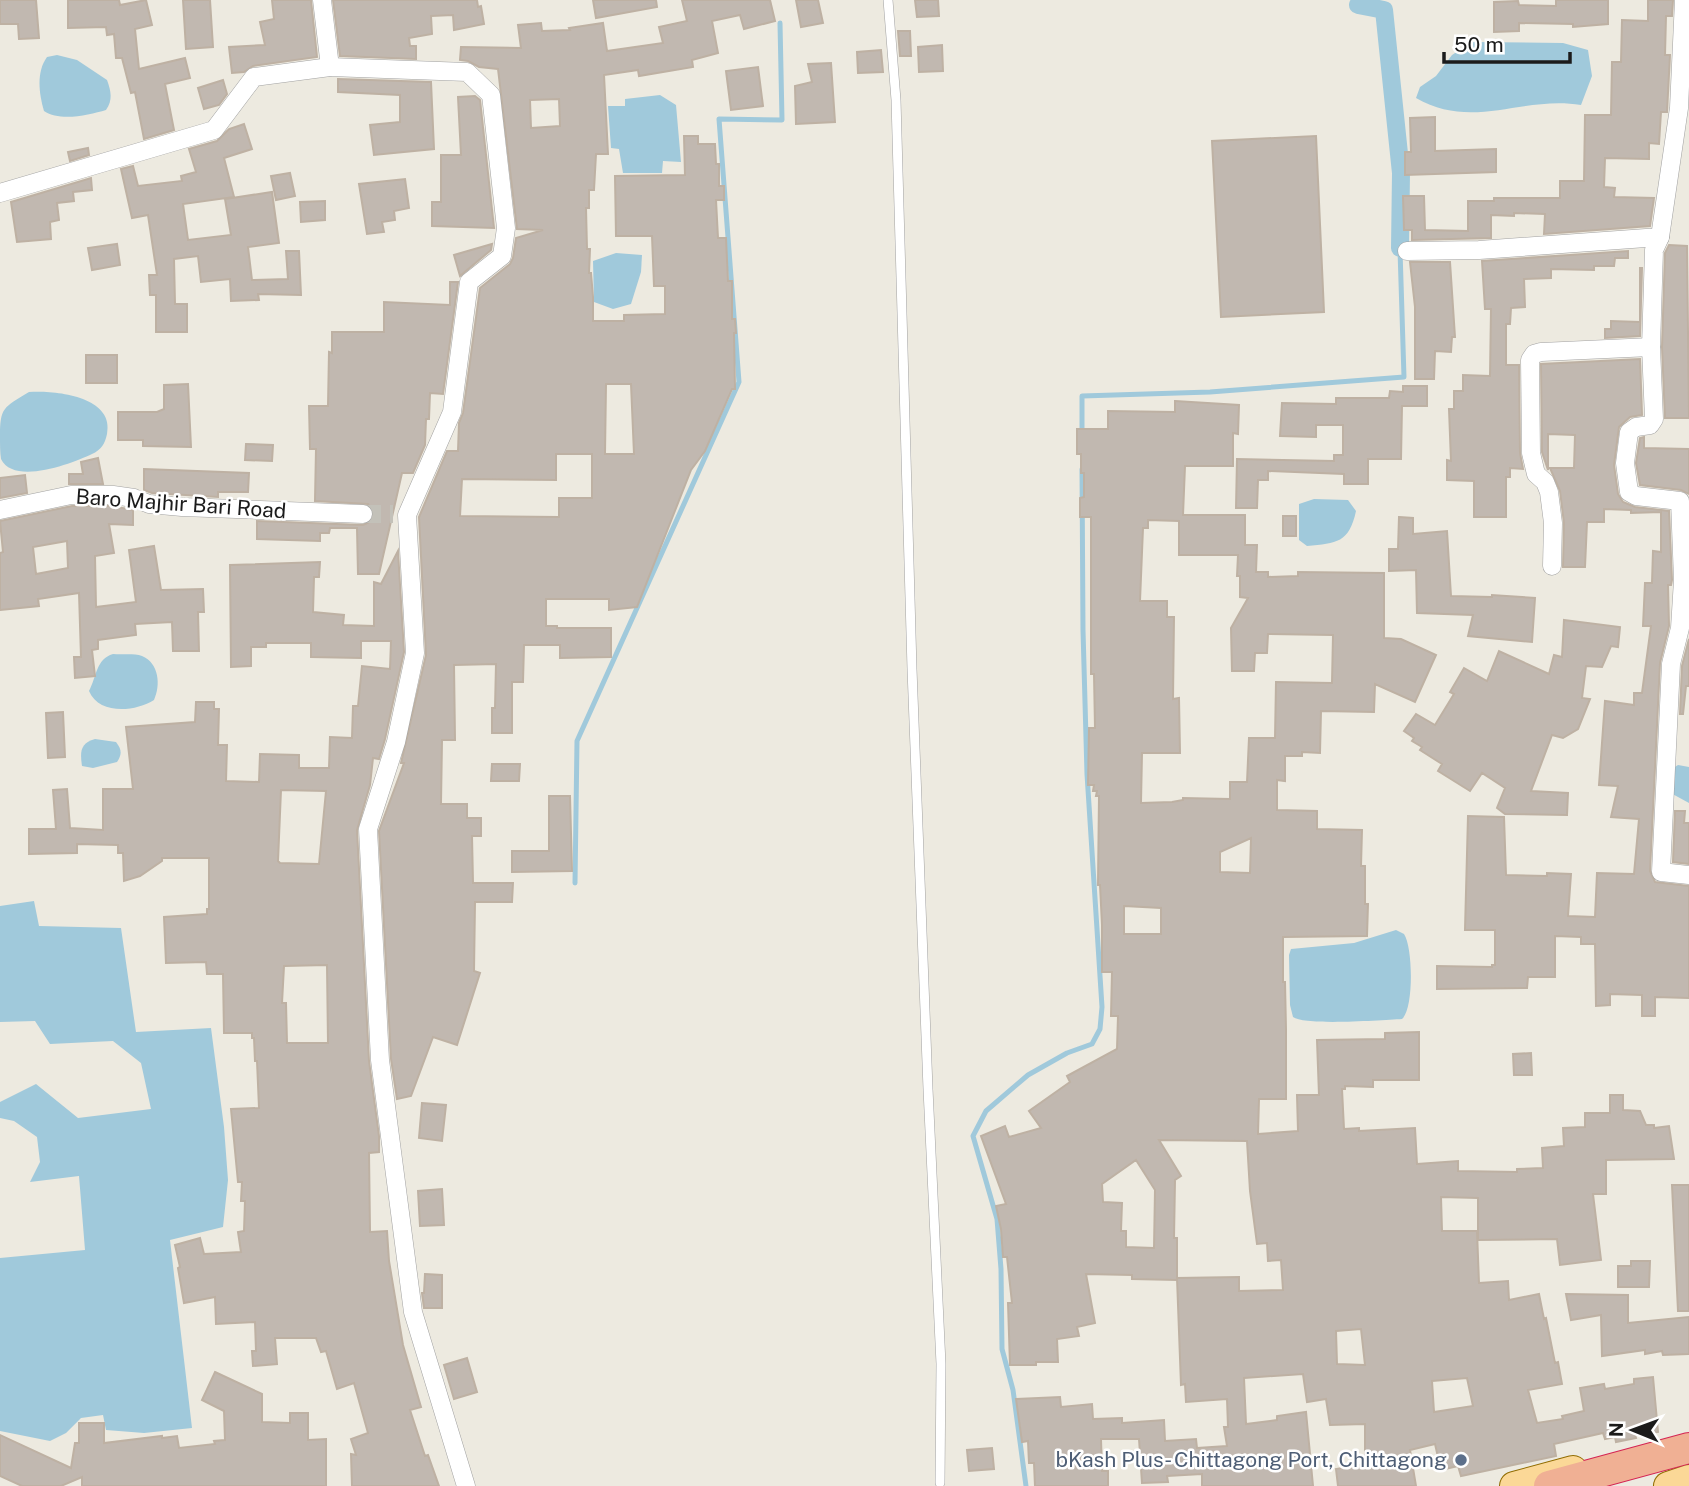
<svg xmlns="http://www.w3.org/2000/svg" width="1689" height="1486" font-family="'Public Sans',sans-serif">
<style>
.water{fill:#a0c9db}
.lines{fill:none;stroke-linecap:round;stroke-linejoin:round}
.stream{stroke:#a0c9db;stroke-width:5}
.canal{stroke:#a0c9db;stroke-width:18}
.building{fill:#c1b8b0;stroke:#beb1a3;stroke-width:2;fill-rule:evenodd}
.minor-tunnel{stroke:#c3c1b9;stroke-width:18;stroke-dasharray:18 9;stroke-linecap:butt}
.service-casing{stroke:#a2a2a2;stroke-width:10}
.minor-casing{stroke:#a2a2a2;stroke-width:19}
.primary-casing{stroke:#916c01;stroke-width:30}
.trunk-casing{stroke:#d42453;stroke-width:32}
.service{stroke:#fff;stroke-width:9}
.minor{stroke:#fff;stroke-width:18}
.primary{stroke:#fbd897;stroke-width:28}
.trunk{stroke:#f0b094;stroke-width:30}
.service-dot{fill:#5c6f8a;stroke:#fff;stroke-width:2.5}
.labels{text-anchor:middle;stroke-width:5;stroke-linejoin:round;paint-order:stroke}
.street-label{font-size:21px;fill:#1b1b1b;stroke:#fff}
.service-label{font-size:21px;fill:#4e5e75;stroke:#fff;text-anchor:end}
</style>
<rect width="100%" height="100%" fill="#edeae0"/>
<g class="water">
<path d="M1472,42L1563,43L1588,50L1592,76L1581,105C1523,95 1473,131 1416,98L1420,87L1436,76L1452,55Z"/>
<path d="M57,55L77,60L107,80C111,91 113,100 106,110C89,115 60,122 44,111C39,94 36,72 47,57Z"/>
<path d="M660,95L676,105L681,162L663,161L662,173H623L619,149L611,148L608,106H625V99Z"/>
<path d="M616,253L642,255L641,272L631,304L613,309L594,302L593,261Z"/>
<path d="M29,392C54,390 115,396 107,434C105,444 101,450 92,454C73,463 14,486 1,459C0,453 0,444 0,438C0,407 3,408 29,392Z"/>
<path d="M1314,499L1348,500L1356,511C1349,543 1337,543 1307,546L1299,540V504Z"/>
<path d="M113,654C122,655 134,653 142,656C159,663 161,685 154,700C135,712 99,715 89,691C97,676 96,659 113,654Z"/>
<path d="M95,739L116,742C122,750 122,754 117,762L93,768L82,766C80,752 80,743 95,739Z"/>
<path d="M1678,765L1689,767V803L1667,791L1670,770Z"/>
<path d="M34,901L39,926L121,928L136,1032L211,1028L224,1127L228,1180L223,1227L170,1240L192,1428L144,1433L106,1430L103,1415L81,1418L66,1433L50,1441L0,1431V1258L85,1250L79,1176L30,1182L40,1162L37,1137L14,1121L0,1118V1102L36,1084L78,1118L151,1109L141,1063L113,1041L50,1044L35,1021L0,1022V906Z"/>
<path d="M1396,930L1404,934C1413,947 1414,1009 1402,1019C1382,1020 1305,1026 1293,1017L1290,1005L1289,955L1291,949L1354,943Z"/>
</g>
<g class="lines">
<g class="stream">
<path d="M1082,434V396L1210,392L1404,377L1400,250"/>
<path d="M575,883L577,741L739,382L719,119L782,120L780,23"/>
<path d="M1026,1486L1013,1390L1002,1349L1001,1269L997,1219L973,1136L986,1111L1028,1075L1067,1053L1092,1044L1100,1029L1102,1007L1087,774L1083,630L1082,469"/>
</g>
<path class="canal" d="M1358,5L1384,10L1401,173L1400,248"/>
</g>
<g class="building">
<path d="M0,0H36L39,38L19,39L18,24H0Z"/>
<path d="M68,0H119L120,5L146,0L152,25L135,29L139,69L185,58L190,78L165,84L174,130L144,139L135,92L131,93L122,58H116L114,34L107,35L106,27L68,28Z"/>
<path d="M183,0H210L213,47L186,49Z"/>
<path d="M272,0H311L317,57L253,66L244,72L232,73L229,47L265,45L260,22L274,19Z"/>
<path d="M333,0H477L478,7L481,6L484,24L454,30L453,15L431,16L432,34L409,38L410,46H416V59L340,56Z"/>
<path d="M593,0H656L657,7L596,18Z"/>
<path d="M682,0H770L775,21L744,29L740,15L712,21L718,53L692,60L693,67L639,76L638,70L604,75L608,154H596L594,190H589V208H586L587,249H590L589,273H591L593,297V321H624V315L665,314V286H654L652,236H616L615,176L685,175L684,136H698V144H715L716,164H719V186H724V200H716L718,238H726L728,281H732V319H735L736,333H734L735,389H732L705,451L691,470L637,607L609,610V599H546V626H557V628H611V657L560,658V645H524L523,682H512V733H492V708H495L496,664L454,665L455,740H442L441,804H467V818H481V836H472L473,883H513L512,902H475L474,971L480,973L457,1045L433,1037L411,1096L397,1099L391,1059L379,831L404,763H401L426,655L419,517L447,451H458L459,423L463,413L480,288L510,264L513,258L516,238L543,230L517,229L498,69L479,67L468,61L460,60L461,47L521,48L518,25L541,23L542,31L570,30L569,28L603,23L607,51L663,43L659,27L687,21ZM559,99L560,126L531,128L530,100ZM606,384H631L634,454H605ZM556,454H592V498H559V517L460,516L462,479L556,480Z"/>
<path d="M796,0H818L823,23L801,27Z"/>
<path d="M915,0H938L939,16L917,17Z"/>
<path d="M1556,0H1608V24L1573,27V24L1519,23V31L1494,32V2L1518,1L1519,5L1556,6Z"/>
<path d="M1648,0H1673L1672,16H1666L1665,55H1670L1667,112H1661L1659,144L1649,143V159L1605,158L1604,187L1615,188L1614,197L1654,198L1650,226L1544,234L1545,214L1514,213V216L1491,215V238L1412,240V230H1404L1403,196H1424L1425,230L1468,231V201H1494V198H1560V181H1584L1585,115H1611L1612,62H1621L1622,20L1648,21Z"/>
<path d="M898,31H910L911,56H900Z"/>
<path d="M942,45L943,71L919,72L918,47Z"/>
<path d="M881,50L883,72L858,73L857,52Z"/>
<path d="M831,63L835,122L796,124L795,86L812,82L808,64Z"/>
<path d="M758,67L763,106L731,110L726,71Z"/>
<path d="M338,79L431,82L434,149L374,155L370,125L400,122V95L338,92Z"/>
<path d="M223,80L227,94L219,105L204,109L198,88Z"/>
<path d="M475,96L480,100L494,228L432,226V202H441V155H461L458,97Z"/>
<path d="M1435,117V151L1496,149V172L1405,175V152H1411L1410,118Z"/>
<path d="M244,124L252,149L224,158L234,197L183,204L188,240L231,235L225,199L272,192L279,243L248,247L252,280L288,279L286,251H299L301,295L258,294L259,300L231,301L230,279L201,282L198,256L174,259L175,304H187V332H156V295H150L149,275H157L148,215L132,218L121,169L133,166L138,186L182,181L181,176L196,172L189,149L217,141L229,129Z"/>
<path d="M1316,136L1324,312L1221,317L1212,141Z"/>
<path d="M88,148L89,155L70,161L68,152Z"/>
<path d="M290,173L295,196L276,200L271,176Z"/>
<path d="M91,178L92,190L73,192L74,201L57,203L59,220L50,222L51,239L17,242L11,202Z"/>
<path d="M405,179L409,208L394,211L395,220L382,222L384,232L367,234L359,184Z"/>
<path d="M325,201V220L301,222L300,202Z"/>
<path d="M117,244L120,265L92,270L88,248Z"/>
<path d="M492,244L491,250L460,276L454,255Z"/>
<path d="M1669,245L1687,246L1689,418H1665L1662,347L1665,253Z"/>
<path d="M1628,251V258H1615L1614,266H1594V270L1551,269V278L1524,279L1525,307L1511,308L1510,324H1506V365H1519L1520,453L1523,469L1510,468V477H1506V517H1474V481L1447,480V460L1451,461L1449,409H1454V391H1463V375L1490,376L1491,309H1485L1482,261Z"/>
<path d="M1410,262H1450L1455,337H1452L1451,352L1435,351L1434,379H1415V307Z"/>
<path d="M1640,268H1642L1640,336L1605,338V329H1611V321L1640,322Z"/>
<path d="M450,282H458L443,394L430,393L429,419H426L425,445L413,473H402L379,574H358L357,528H330L329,533H320V541L257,539V521L363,525L372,521L374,514L368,504L315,501L316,449H310L309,406H328L329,352L332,353V332H384V302L450,305Z"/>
<rect x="86" y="355" width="31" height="28"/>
<path d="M1640,359L1642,415L1630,417L1619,427L1614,465L1618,494L1623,502L1635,507L1669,511L1672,580L1671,585H1668L1669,626L1660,663L1650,871L1655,882L1689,886V998L1655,997V1016H1642V995L1610,994V1005L1596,1006L1595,944H1581V937L1555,936V977H1528L1527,988L1437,989V966L1492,967V965H1495V930H1465L1468,816L1504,817L1506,875L1547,876V873L1571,874L1568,916L1595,917L1597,873L1634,874L1639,819L1611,817L1618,786L1599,785L1605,701L1634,705V693H1642L1651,626H1643L1645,583H1652L1653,551L1661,552V512L1631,513V510L1604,509V522H1587L1585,567H1563L1564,523L1560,491L1550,468H1574L1575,435L1548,434V470L1542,452L1541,364Z"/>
<path d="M188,384L191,447L143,446V440H118V412H157L164,409V385Z"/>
<path d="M1403,386H1427V406H1402L1401,459H1368V484H1344V474L1268,471V480H1258L1257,508H1236L1237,459L1334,461V455H1343V425H1316V437L1280,436L1282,403L1336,404V398H1389L1390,391L1403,392Z"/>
<path d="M1175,401L1239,405L1238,434L1233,433V466H1185L1183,515H1245V545H1257L1256,572H1268V577L1298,576V572L1384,573V638L1401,639L1436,655L1415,702L1375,684L1374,712L1321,711L1320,753L1302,752V756H1285V781L1277,780V810L1317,811V829L1362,830L1361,866H1365V904H1368L1367,936L1283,937V982H1285L1286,1029V1099H1259L1258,1134L1298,1131L1297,1095H1319L1317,1040L1385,1039V1033L1419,1032V1080H1373V1087L1345,1086V1089H1342L1344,1129L1359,1128V1131L1415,1128L1417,1164L1458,1161V1171L1517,1172V1169L1543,1168L1542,1148L1564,1146L1563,1128L1585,1127V1113H1610V1095H1623V1110L1640,1111L1646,1125H1654V1128L1669,1126L1674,1159L1606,1160V1194H1593L1601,1260L1560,1265L1557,1239L1478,1240V1198L1441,1197L1442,1231H1477L1479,1283L1508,1281L1509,1300L1539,1294L1544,1319L1546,1318L1555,1363L1558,1362L1562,1384L1528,1390L1537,1423L1563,1419L1562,1416L1584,1411L1580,1388L1604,1384L1605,1389L1634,1384V1379L1653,1377L1658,1432L1635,1435L1636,1438L1616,1442L1615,1437L1605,1439L1603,1433L1554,1444L1556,1456L1461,1476L1458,1466L1441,1470L1435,1444L1410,1450L1416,1486H1338L1336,1469L1365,1464V1424L1330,1425L1326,1399L1307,1402L1303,1374L1244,1378L1246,1424L1277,1420V1416L1306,1412L1313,1486H1202V1474L1167,1476L1168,1482L1142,1483L1139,1439H1101L1102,1471H1108V1486H1035L1034,1463H1029L1028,1441L1022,1442L1016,1399L1060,1397L1061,1407L1092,1404L1093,1419L1122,1418V1423L1164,1420L1165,1441L1196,1439L1197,1448L1227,1446L1224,1427H1228L1227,1399L1186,1402L1185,1384L1181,1385L1177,1278L1239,1277V1291L1283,1290L1281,1260L1268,1261L1267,1243L1257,1244L1250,1191L1247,1141L1159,1140L1181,1176L1175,1180L1174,1238H1177V1280L1132,1279V1275L1086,1274L1095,1323L1077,1327L1079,1336L1057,1339L1058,1362H1036V1365H1010L1008,1303H1012L1007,1257H1003L1001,1229L996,1206L1006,1204L981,1136L1005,1126L1009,1137L1041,1128L1029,1111L1070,1082L1067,1076L1117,1049L1118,1016H1111L1112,972H1102V925L1100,885H1098L1099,796H1096L1097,791H1093L1094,785H1088L1089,728H1095L1094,674H1091V517H1080V498L1084,497V473H1081V454H1077V429H1108V411L1175,412ZM1148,520L1179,521V555H1238L1237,576H1240V597L1248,598L1231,628L1232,671H1254L1255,653H1267L1268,634L1333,635L1332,683L1276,682L1275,738H1249L1247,782H1230V799L1183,798V800L1172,802L1141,803L1142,753H1180L1179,698L1173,699L1174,617H1167V601H1140L1143,528H1148ZM1251,838L1250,873L1220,872V852ZM1124,906L1161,908V934H1124ZM1136,1160L1155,1190L1154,1248L1126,1247V1231H1121L1122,1203L1103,1202L1102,1184ZM1361,1329L1365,1365L1337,1364L1336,1331ZM1467,1378L1473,1406L1434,1412L1432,1381Z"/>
<path d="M1644,437V448L1689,449V494L1681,490L1640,485L1636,463L1640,438Z"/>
<path d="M246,444L273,445L272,461L245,460Z"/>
<path d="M98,458L103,484H69V474H83L81,462Z"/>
<path d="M144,469L249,473L248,492H218V497L152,493L144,490Z"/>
<path d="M25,475L27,493L0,498V478Z"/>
<path d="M72,506H112L133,510V525L109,524L114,553L95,556L96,607L136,602L129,550L154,546L161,590L203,589L204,612H198L199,651H173L172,622L135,624L136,635L98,640V649L92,650L95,676L75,678L74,657H81L79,593L38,599L39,606L0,610V553L3,552L0,521ZM67,541L68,568L36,574L33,547Z"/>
<rect x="1283" y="516" width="13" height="20"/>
<path d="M1399,517L1413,518V534L1447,531L1451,596L1492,597V595L1535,598L1532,642L1468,636L1473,615L1417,613L1416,570L1389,571V549H1398Z"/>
<path d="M398,551L404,652L385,739L379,759L373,758L370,785L357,830L369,1061L379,1136V1152L369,1153L370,1232L387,1231L389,1261L403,1345L421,1407L410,1410L425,1456L428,1455L439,1486H352L351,1454L356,1455L351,1439L368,1433L354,1383L337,1389L326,1351L321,1352L316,1338H275L277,1364L253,1366L252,1351H256L255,1322L216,1324L215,1297L184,1303L178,1268L180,1267L175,1245L200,1238L204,1254L241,1252L238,1232L244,1231L245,1201H241L242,1182H238L231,1109L259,1108L257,1061H255L254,1038H252V1033H224L223,974H207L206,962L166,963L164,917L207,914V909H209V858H162V861L140,876L124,881L123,853H118V845L77,844V853L29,854V829H56L53,790L67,789L70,828L103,830V789H133L126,727L195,722L196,702H214V709H219L218,745H227L226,781L259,782L260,754L299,755V768H329L330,737L352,738L353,706H358L362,666L390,669L391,641H361V658L311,657V643H266V647H251V666L231,667L230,565L320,562L319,577H314L313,612L344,615L343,625L374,626V582L381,584ZM281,790L326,791L319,864L280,863L278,861ZM327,965L328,1043H287L286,1003H282L284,966Z"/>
<path d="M1564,620L1620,627L1618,647L1611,646L1602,667L1586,666L1582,698L1590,699L1578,729L1563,738L1552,735L1531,791L1568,793L1567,815L1505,814L1497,808L1505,788L1482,773L1470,791L1438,771L1442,764L1420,750L1422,747L1412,741L1414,738L1404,731L1416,714L1435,725L1454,694L1450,692L1464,668L1487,681L1499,651L1549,674L1554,655L1562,657Z"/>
<path d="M1689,639V686H1686L1683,714H1680L1682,666Z"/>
<path d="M63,712L65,757L48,758L46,713Z"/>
<path d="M492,764H520L519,781H491Z"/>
<path d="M549,796H570L572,871L512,872V851H549Z"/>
<path d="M1675,811H1685L1684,823H1689V864L1673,862Z"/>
<path d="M1531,1053L1532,1075H1514L1513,1054Z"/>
<path d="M422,1103L446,1105L442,1141L419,1138Z"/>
<path d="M1672,1185H1689V1311H1678Z"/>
<path d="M442,1189L444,1225L420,1226L418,1191Z"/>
<path d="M1631,1261H1650L1649,1287H1618V1266H1631Z"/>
<path d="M425,1274L442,1275V1308H424L422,1293H424Z"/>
<path d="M1566,1294L1628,1295V1323L1689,1317V1354L1663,1355L1662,1351L1645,1354V1350L1602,1356L1601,1315L1571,1320Z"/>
<path d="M467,1358L477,1392L454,1399L444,1365Z"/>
<path d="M215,1372L262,1394V1422L290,1423V1413H308V1440L326,1439V1486H82V1477L61,1486H22L0,1476V1435L71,1468L75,1443H79V1423H104V1443L162,1436V1438L177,1436L179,1448L215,1444L214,1441L225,1440L224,1411L202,1400Z"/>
<path d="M992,1448L994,1469L969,1471L967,1450Z"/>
</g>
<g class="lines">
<path class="minor-tunnel" d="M363,514H393"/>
<defs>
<path id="service" d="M888,0L896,100L912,669L928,1089L941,1364L940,1483"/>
<g id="minor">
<path d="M322,0L330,67"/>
<path d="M0,193L214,130L254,77L330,67L467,72L491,95L506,228L502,256L469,282L452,412L407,515L415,653L396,742L368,829L380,1060L413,1312L466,1486"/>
<path d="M1660,237L1654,250L1651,347L1654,419L1650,425L1636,427L1629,432L1625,463L1629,492L1636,496L1680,501L1683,580L1680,628L1671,664L1661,872L1689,875"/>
<path d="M1407,251L1479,250L1660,237L1679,108L1684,0"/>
<path d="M0,510L71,495H113L134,498L149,504L182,507L363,514"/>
<path d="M1552,566L1553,523L1549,492L1545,482L1536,474L1531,453L1530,360L1534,354L1541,352L1651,347"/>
</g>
<g id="primary">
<path d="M1514,1486L1573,1470"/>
<path d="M1668,1486L1689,1479"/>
</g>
<path id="trunk" d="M1549,1486L1689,1448"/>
</defs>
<use href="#service" class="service-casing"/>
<use href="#minor" class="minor-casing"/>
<use href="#primary" class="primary-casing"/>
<use href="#trunk" class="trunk-casing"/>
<use href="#service" class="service"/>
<use href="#minor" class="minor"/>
<use href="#primary" class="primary"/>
<use href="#trunk" class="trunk"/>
</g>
<circle class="service-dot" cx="1461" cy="1460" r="7"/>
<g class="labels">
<g class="street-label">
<text transform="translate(181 504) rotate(4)" y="7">Baro Majhir Bari Road</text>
</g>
<g class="service-label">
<text x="1447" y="1467">bKash Plus- Chittagong Port, Chittagong</text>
</g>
</g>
<g transform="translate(1633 1430) rotate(271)" stroke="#ffffff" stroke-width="5" paint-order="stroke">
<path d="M0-5L12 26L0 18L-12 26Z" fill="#1b1b1b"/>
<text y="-10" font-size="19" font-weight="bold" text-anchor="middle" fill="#1b1b1b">N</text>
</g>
<path d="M1444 52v10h126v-10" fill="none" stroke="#1b1b1b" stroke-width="3.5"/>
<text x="1454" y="52" font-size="21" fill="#1b1b1b" stroke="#ffffff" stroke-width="5" paint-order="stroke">50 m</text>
</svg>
